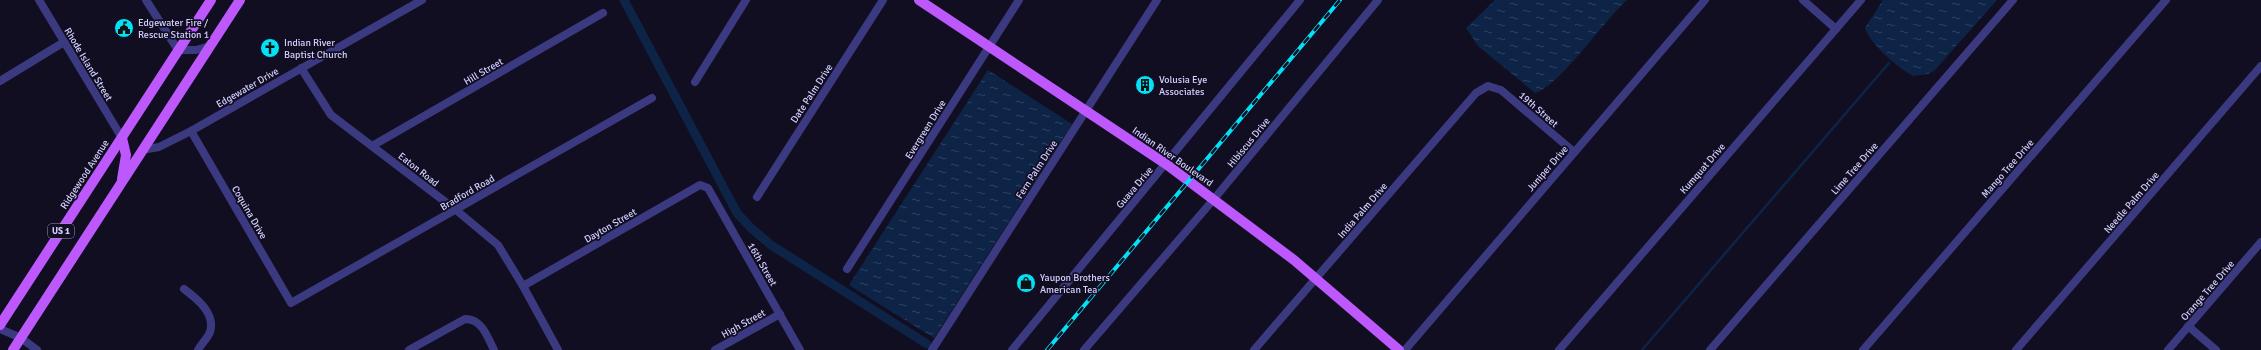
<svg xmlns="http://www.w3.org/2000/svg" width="2261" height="350" font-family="Signika,sans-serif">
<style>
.water{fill:url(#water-ripples)}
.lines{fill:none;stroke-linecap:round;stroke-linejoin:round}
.stream{stroke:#0d2447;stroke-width:2.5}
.canal{stroke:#0d2447;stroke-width:9}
.minor{stroke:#3b3980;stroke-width:8}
.major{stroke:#bd58fd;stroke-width:10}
.rail-casing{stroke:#04e1f6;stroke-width:4}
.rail{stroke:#110e22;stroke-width:2.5;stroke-dasharray:8;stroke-linecap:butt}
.labels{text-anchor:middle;stroke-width:3.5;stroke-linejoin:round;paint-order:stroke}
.shield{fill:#110e22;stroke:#9a95bc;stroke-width:1}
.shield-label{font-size:9px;font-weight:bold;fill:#d4cffe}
.poi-label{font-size:10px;fill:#d4cffe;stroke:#110e22;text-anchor:start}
.street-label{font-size:10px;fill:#d4cffe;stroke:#110e22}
</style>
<defs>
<pattern id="water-ripples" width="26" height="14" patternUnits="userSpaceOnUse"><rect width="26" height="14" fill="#0d2447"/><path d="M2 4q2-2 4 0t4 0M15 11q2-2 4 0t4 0" fill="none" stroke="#2f4363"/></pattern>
</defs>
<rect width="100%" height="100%" fill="#110e22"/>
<g class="water">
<path d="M1495,0H1627C1604,20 1560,86 1535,93L1478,46L1466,28Z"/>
<path d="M1883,0H1997L1934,71L1928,74L1913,76C1898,68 1870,44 1865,28Z"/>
<path d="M988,70L1072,124L934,338L849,285Z"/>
</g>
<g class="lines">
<path class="stream" d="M1642,350L1889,63"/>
<path class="canal" d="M624,0L737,213L751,228L771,245L927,344"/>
<g class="minor">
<path d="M39,0L122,138"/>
<path d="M146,0L178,50H196L210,46"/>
<path d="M1803,0L1836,29"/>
<path d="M301,68L331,115L456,210L498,245L523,286L558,350"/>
<path d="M0,81L64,42"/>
<path d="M695,82L746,0"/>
<path d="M191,131L291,303L652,98"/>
<path d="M372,146L603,13"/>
<path d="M142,150L159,147L191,131L422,0"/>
<path d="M757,197L883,0"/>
<path d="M847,269L1019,0"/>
<path d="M523,286L700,185L708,188L800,350"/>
<path d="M184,289C196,298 216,313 210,332C208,338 201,344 198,350"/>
<path d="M2188,326L2216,350"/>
<path d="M0,329L21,338L37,350"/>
<path d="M409,350L465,319C482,319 487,336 494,350"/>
<path d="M715,350L780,314"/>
<path d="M932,350L1157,0"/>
<path d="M1012,350L1300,0"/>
<path d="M1084,350L1214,199L1378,0"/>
<path d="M1254,350L1476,93L1488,86L1501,90L1574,152"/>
<path d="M1405,350L1705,0"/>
<path d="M1559,350L1861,0"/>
<path d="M1710,350L2013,0"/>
<path d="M1863,350L2166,0"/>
<path d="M2016,350L2261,66"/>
<path d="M2168,350L2261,242"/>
</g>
<g class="major">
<path d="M919,0L1166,164L1294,260L1399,350"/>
<path d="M122,138L126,155L122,179"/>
<path d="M0,325L211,0"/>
<path d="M13,350L240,0"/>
</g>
<defs>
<path id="rail" d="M1047,350L1340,0"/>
</defs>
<use href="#rail" class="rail-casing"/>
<use href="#rail" class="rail"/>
</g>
<defs>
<symbol id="civic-disc" viewBox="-11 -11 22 22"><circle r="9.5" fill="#04e1f6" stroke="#110e22"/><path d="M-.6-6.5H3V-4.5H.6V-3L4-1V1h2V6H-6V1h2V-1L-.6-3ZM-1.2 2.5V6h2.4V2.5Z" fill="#111"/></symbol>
<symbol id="church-disc" viewBox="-11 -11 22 22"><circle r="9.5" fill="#04e1f6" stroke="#110e22"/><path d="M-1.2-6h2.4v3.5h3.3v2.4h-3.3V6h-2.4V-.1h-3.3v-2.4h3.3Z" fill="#111"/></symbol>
<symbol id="building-disc" viewBox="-11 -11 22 22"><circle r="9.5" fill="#04e1f6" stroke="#110e22"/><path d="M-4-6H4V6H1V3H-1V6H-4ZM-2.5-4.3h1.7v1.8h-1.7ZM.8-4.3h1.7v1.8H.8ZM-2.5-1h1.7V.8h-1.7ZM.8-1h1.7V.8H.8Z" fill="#111"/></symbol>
<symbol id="shop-disc" viewBox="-11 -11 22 22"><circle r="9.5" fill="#04e1f6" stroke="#110e22"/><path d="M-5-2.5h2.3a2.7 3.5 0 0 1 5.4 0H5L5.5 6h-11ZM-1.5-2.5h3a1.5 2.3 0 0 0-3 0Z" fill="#111"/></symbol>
</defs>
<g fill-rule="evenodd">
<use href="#civic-disc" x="113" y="17" width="22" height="22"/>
<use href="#church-disc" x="259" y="37" width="22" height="22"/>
<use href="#building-disc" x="1134" y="74" width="22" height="22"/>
<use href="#shop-disc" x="1015" y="272" width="22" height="22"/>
</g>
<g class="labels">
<rect class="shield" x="48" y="224" width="26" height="14" rx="3"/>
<g class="shield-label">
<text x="61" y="234">US 1</text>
</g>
<g class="poi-label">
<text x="138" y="26">Edgewater Fire /<tspan x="138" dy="12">Rescue Station 1</tspan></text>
<text x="284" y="46">Indian River<tspan x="284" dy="12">Baptist Church</tspan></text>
<text x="1159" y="83">Volusia Eye<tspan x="1159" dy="12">Associates</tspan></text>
<text x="1040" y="281">Yaupon Brothers<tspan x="1040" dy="12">American Tea</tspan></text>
</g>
<g class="street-label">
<text transform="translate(89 64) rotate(59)" y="4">Rhode Island Street</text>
<text transform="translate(483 71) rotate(-30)" y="4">Hill Street</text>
<text transform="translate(247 87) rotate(-30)" y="4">Edgewater Drive</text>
<text transform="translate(811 93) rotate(-57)" y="4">Date Palm Drive</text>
<text transform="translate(1539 109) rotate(41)" y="4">19th Street</text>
<text transform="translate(925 129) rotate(-58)" y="4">Evergreen Drive</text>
<text transform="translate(1248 142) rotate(-51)" y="4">Hibiscus Drive</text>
<text transform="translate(1173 156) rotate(35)" y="4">Indian River Boulevard</text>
<text transform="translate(1547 168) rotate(-49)" y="4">Juniper Drive</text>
<text transform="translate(1702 168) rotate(-49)" y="4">Kumquat Drive</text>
<text transform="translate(1854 168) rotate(-49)" y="4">Lime Tree Drive</text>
<text transform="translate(2007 168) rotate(-49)" y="4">Mango Tree Drive</text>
<text transform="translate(419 169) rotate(38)" y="4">Eaton Road</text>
<text transform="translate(1036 169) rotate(-57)" y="4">Fern Palm Drive</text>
<text transform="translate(84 174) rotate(-57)" y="4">Ridgewood Avenue</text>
<text transform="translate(1134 187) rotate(-50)" y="4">Guava Drive</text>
<text transform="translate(467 192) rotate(-30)" y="4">Bradford Road</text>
<text transform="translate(2131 202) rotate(-49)" y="4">Needle Palm Drive</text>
<text transform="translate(1362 210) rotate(-49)" y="4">India Palm Drive</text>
<text transform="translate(250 212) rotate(60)" y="4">Coquina Drive</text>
<text transform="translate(610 225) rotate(-30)" y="4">Dayton Street</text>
<text transform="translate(763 264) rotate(60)" y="4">16th Street</text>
<text transform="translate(2207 290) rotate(-49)" y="4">Orange Tree Drive</text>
<text transform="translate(743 323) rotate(-29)" y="4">High Street</text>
</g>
</g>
</svg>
